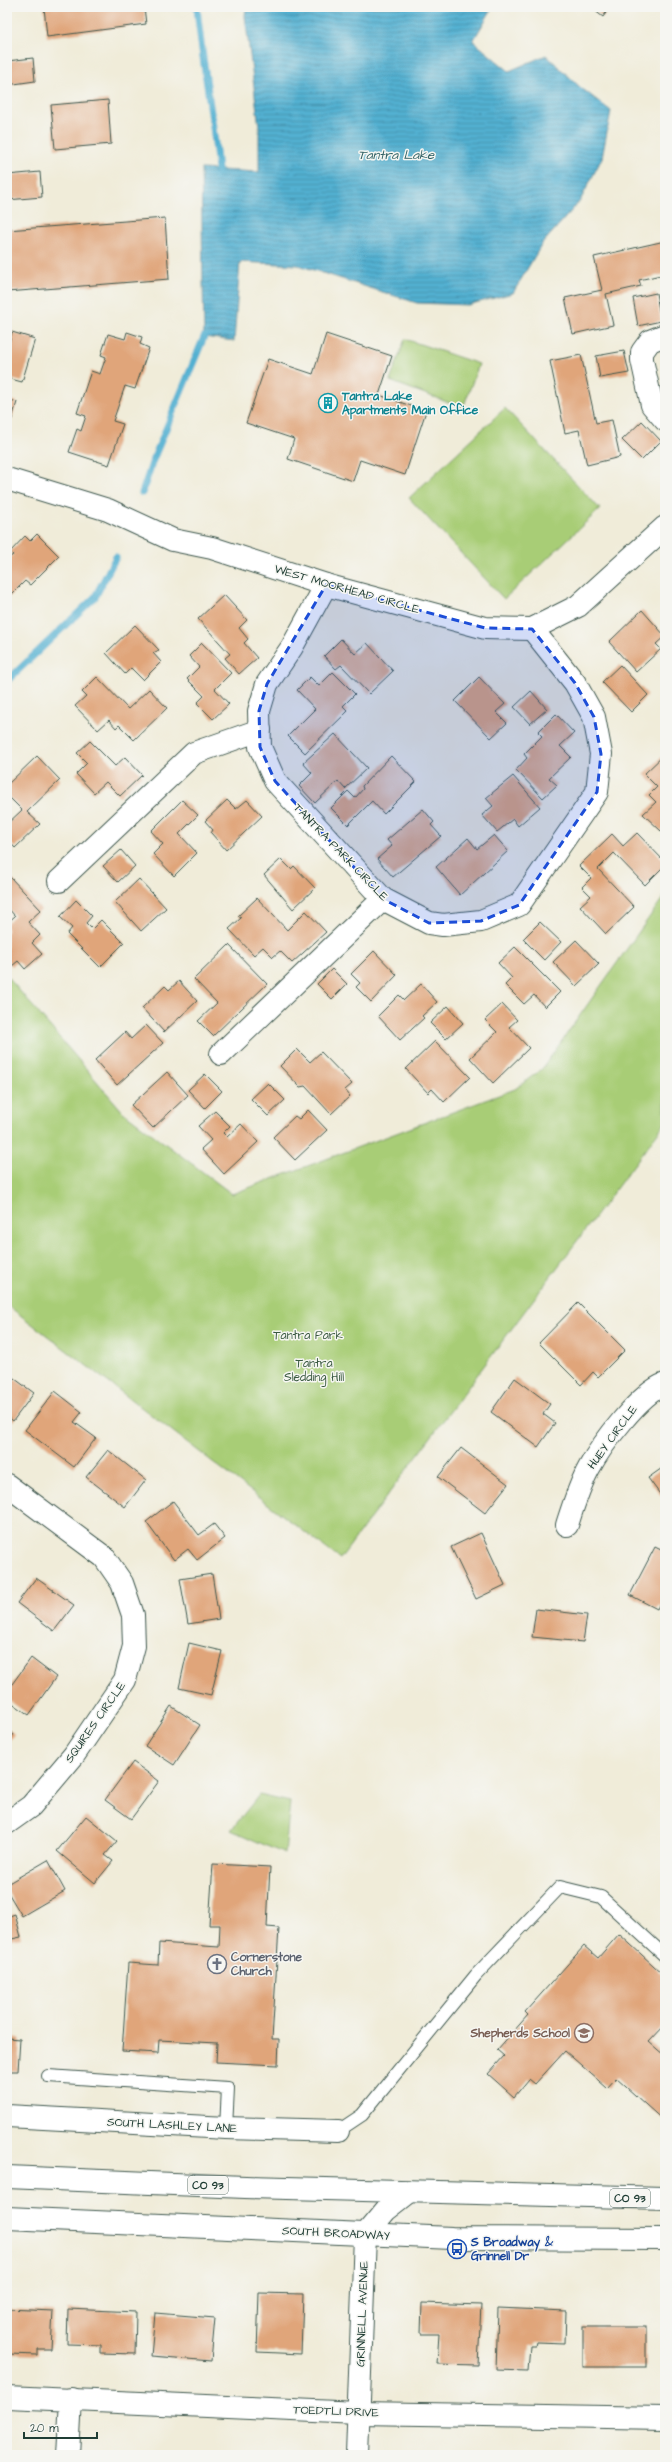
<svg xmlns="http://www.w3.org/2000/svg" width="672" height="2462" font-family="'Architects Daughter',sans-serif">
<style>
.green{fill:#a8cd76;stroke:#648555}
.water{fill:url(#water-rules);stroke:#397682}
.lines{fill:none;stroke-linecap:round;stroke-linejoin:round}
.stream{stroke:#53b0d1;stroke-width:7}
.building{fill:#e0a57a}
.lane-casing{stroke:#3e574d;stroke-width:14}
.street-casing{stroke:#3e574d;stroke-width:24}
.highway-casing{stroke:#3e574d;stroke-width:24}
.lane{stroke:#fff;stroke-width:12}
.street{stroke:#fff;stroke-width:22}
.highway{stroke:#fff;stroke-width:22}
.marked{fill:#1d4ed8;fill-opacity:0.2;stroke:#1d4ed8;stroke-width:3;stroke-dasharray:8 5;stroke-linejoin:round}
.labels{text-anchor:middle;stroke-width:3;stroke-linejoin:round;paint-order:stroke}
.shield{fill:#f6f6f2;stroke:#60746d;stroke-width:1}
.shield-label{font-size:11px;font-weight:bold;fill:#1f3d34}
.culture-label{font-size:12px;font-weight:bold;fill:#0d838f;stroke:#f6f6f2;text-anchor:start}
.street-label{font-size:12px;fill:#1f3d34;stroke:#f6f6f2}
.park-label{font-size:12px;fill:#3a5a41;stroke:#f6f6f2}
.worship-label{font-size:12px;font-weight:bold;fill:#5b616d;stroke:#f6f6f2;text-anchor:start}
.education-label{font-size:12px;font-weight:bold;fill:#785e54;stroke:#f6f6f2;text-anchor:end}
.transit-label{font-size:12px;font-weight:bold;fill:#164399;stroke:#f6f6f2;text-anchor:start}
.water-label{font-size:13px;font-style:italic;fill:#2f6063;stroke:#f6f6f2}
</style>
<defs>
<pattern id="water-rules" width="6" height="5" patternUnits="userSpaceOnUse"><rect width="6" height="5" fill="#53b0d1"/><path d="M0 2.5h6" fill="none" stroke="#4490aa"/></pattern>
</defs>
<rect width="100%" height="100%" fill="#f6f6f2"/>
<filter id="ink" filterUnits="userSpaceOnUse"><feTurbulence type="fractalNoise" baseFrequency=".025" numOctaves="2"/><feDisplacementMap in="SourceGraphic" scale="8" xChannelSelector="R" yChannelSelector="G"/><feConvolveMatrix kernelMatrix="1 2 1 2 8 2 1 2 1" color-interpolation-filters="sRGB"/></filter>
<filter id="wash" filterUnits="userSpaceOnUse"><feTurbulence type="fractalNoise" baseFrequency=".012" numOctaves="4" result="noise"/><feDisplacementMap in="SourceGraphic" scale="16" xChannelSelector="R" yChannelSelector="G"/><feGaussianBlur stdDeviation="0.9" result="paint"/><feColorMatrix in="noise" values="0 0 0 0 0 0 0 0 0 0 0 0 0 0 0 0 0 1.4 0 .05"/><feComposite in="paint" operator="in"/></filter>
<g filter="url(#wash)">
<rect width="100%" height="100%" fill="#f0ecd9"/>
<g class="green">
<path d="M405,339L479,364L463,408L390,381Z"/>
<path d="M505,408L600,509L504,599L409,498Z"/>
<path d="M665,895V1123L340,1559L7,1305V976L123,1112L232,1194L515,1089L542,1069Z"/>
<path d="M259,1795L290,1802L285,1854L231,1830Z"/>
</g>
<path class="water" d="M246,7H493L473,41L509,71L546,55L580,87L611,111L602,158L580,201L542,244L513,293L468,305L417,303L298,265L240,262L234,341L204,337L201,169L259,172V127L245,16Z"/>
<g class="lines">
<g class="stream">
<path d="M197,7C202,62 213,115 218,170"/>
<path d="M142,493L153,460L204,337"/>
<path d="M7,681L95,597L116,557"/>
</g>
</g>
<g id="blocks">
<g class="building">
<path d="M44,7H144L146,24L47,37Z"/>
<path d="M590,7H610L603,17Z"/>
<path d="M33,58L35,81L7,85V61Z"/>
<path d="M108,100L111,144L55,149L51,105Z"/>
<path d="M40,172L42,197L7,200V175Z"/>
<path d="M165,218L169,279L7,292V230Z"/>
<path d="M665,241V274L639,280L641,286L606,294L613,325L573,334L565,298L602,290L594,257Z"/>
<path d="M656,293L661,321L638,326L633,298Z"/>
<path d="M12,332L35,339L22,382L7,378V350Z"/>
<path d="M127,332L142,337L140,344L149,348L135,389L125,386L113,421L123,424L109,465L69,452L77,429L81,431L86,416L77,413L91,371L100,374L106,357L101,355L108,334L125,339Z"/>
<path d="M326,334L392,356L379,395L426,411L405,475L360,460L353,481L288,459L294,439L246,423L268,359L313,374Z"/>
<path d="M624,351L629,373L600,378L596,356Z"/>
<path d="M581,355L596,423L612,420L620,457L587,465L579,430L565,433L550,361Z"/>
<path d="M7,399L17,402L7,435Z"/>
<path d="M642,421L661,441L642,460L622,440Z"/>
<path d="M37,534L59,556L30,585L25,581L7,599V559L13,555L10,552L25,536L30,541Z"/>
<path d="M224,595L247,620L239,628L248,639L244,643L257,658L239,674L225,658L230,654L198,619Z"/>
<path d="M642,610L665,636L656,644L661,649L636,672L609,642Z"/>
<path d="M135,625L159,650L153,653L161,662L143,680L131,668L125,674L106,653Z"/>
<path d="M341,639L355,654L367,643L393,671L369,694L341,665L336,669L324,656Z"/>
<path d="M202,643L231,673L215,689L229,704L213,719L197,703L204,696L187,679L199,667L189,656Z"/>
<path d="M620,665L648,695L631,712L602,682Z"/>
<path d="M333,672L355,694L343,706L348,711L305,753L288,736L315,709L297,690L310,677L319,686Z"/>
<path d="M97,677L128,709L149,689L167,708L134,740L119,725L116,728L109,720L98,730L75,706L86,696L82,692Z"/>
<path d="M479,677L505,704L496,712L507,723L491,738L455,701Z"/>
<path d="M531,691L547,709L530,724L514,707Z"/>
<path d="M556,714L574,733L560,746L571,757L549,778L557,785L543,798L516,770L527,758L524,754L542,736L538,732Z"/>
<path d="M335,734L367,768L345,789L338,781L315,803L299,786L312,773L303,763Z"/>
<path d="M90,741L115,766L125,757L142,775L120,796L106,782L94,793L76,774L87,763L77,753Z"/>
<path d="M665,754V827L661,831L643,814L656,802L649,795L657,787L644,774Z"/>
<path d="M37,756L60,780L27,812L40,824L15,848L7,839V824L22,810L7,795V785Z"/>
<path d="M391,756L416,782L384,814L372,801L348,825L331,808L348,791L355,798L363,789L362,786Z"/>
<path d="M513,776L540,807L518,826L513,819L497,832L482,815L493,806L486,798Z"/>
<path d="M182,800L198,815L179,834L197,853L174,876L153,854L163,844L151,831Z"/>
<path d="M227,800L236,809L247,800L262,816L226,850L211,833L213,830L205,821Z"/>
<path d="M423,809L434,822L431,825L441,836L393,877L377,859L392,846L387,840Z"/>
<path d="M637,833L665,862V865L645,885L614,853L598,869L634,907L606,934L580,906L591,896L582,887L591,878L579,866L612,834L623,846Z"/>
<path d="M494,835L508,851L460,895L436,867L468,838L477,849Z"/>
<path d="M121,850L135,866L118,882L103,866Z"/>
<path d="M281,859L291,869L294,866L315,888L293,909L264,875Z"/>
<path d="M10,877L41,910L28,922L40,935L32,943L42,954L25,969L18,961L12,966L7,960V923L15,916L7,907V879Z"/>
<path d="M139,879L166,908L141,931L115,902Z"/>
<path d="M257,898L287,930L306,911L326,932L292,963L280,951L273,957L263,947L254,955L229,929L241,918L238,916Z"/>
<path d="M76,900L92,916L86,923L92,929L101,920L124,943L100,967L67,934L72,928L60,917Z"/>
<path d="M540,922L561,942L544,960L523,939Z"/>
<path d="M576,940L599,964L576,986L553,962Z"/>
<path d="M229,945L267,984L213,1036L198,1021L217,1003L194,979Z"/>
<path d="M515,947L560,992L545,1007L534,995L524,1004L505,985L512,978L498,963Z"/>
<path d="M374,951L397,975L371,1002L356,987L360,983L351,974Z"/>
<path d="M332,969L347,984L332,999L317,984Z"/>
<path d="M179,981L197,1001L164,1032L142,1008L165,986L169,990Z"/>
<path d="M421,984L437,1002L422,1016L424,1018L400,1040L378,1016L399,995L404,1000Z"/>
<path d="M502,1004L517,1020L509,1027L529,1048L493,1083L470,1058L497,1032L485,1020Z"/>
<path d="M448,1006L463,1023L446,1039L430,1023Z"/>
<path d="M146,1025L163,1043L117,1085L95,1060L125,1032L131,1039Z"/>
<path d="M435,1041L470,1077L444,1102L432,1089L428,1093L406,1069Z"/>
<path d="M297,1049L310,1062L321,1052L352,1084L345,1090L350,1096L331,1114L305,1086L300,1087L280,1066Z"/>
<path d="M167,1072L188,1095L153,1128L131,1105Z"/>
<path d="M205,1074L222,1091L205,1108L188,1090Z"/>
<path d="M268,1083L285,1100L268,1116L251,1099Z"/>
<path d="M308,1110L327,1130L295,1160L273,1137L295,1116L299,1119Z"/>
<path d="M215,1111L230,1126L223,1133L227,1137L241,1124L258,1142L224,1174L201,1149L211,1140L198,1126Z"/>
<path d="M578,1303L625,1350L598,1377L593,1372L581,1385L539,1343Z"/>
<path d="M7,1373L34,1393L13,1421L7,1416Z"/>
<path d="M515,1378L550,1404L543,1414L555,1423L538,1447L491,1412Z"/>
<path d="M55,1391L82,1412L74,1422L96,1438L74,1467L25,1430Z"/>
<path d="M461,1448L508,1484L485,1513L438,1477Z"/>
<path d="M108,1450L146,1480L125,1507L86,1477Z"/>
<path d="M665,1466V1501L648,1478Z"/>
<path d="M173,1501L199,1535L214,1524L225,1538L197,1560L188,1549L174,1560L146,1522Z"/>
<path d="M481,1533L505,1585L476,1599L451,1547Z"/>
<path d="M655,1547L665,1552V1608L659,1605L657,1609L630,1595Z"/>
<path d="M212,1574L219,1619L188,1624L180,1579Z"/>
<path d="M36,1578L74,1605L54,1631L17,1603Z"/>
<path d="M536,1609L587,1615L583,1642L532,1637Z"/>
<path d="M189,1643L222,1651L211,1695L179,1688Z"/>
<path d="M31,1658L56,1677L29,1715L7,1699V1691Z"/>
<path d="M171,1706L200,1725L174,1765L145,1746Z"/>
<path d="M7,1728L14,1734L7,1744Z"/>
<path d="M133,1762L159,1781L131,1819L105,1800Z"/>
<path d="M86,1816L117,1841L105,1855L113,1861L95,1883L57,1851Z"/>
<path d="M48,1860L65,1891L22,1916L7,1891V1884Z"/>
<path d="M213,1864L270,1867L267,1927L279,1928L272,2039H279L278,2065L216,2062L217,2043L159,2040L158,2053L122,2051L128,1963L158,1965L159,1943L219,1947L220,1925H209Z"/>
<path d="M15,1914L21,1937L7,1940V1917Z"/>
<path d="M619,1934L665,1976V2025L649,2042L665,2056V2122L616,2078L607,2088L565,2051L535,2084L529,2079L514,2097L488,2074L504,2056L497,2050L528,2015L525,2012L584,1946L598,1958Z"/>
<path d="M7,2038L20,2039L18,2071H7Z"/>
<path d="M259,2293L303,2294L301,2354L257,2352Z"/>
<path d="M422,2303L481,2305L478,2365L437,2364L439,2334H421Z"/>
<path d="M498,2308L566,2311L565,2343L536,2342L535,2346H530L528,2371L496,2370Z"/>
<path d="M7,2309L53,2311L51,2349H38V2355L8,2354Z"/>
<path d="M68,2309L136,2312L135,2354L101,2353V2345L67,2344Z"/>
<path d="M155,2313L215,2318L211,2361L151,2356Z"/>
<rect x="583" y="2327" width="63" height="40"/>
</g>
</g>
</g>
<g filter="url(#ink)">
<use href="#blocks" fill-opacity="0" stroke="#3e574d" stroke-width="1"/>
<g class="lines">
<defs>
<g id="lane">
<path d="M48,2076L228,2088L226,2128"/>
<path d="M338,2131L362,2115L476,1975L560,1887L601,1897L665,1956"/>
</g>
<g id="street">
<path d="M665,335L650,341L642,352V360L652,405L665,420"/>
<path d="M7,479L108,510L173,540L212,548L326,585L485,628L532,629L578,606L665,527"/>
<path d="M326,585L292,647L267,684L259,711L260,747L275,781L383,899L429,923L443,925L481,921L519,905L597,792L601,754L594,717L575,683L532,629"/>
<path d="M59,881L194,753L260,730"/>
<path d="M221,1054L383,899"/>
<path d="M7,1485L104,1557L122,1583L133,1615L134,1646L125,1680L74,1755L31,1806L7,1823"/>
<path d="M567,1525C573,1506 579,1486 589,1468C602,1444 640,1393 665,1384"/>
<path d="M7,2116L226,2128L338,2131"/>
<path d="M7,2397L358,2413L665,2418"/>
<path d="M68,2455L71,2399"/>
<path d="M357,2455L365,2235L386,2210L409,2192"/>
</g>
<g id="highway">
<path d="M7,2177L245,2187L665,2198"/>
<path d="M7,2218L452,2238L665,2239"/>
</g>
</defs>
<use href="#lane" class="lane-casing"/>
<use href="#street" class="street-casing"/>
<use href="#highway" class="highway-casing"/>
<use href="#lane" class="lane"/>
<use href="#street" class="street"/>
<use href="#highway" class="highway"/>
</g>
</g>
<path class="marked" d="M326,585L485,628L532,629L575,683L594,717L601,754L597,792L519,905L481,921L429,923L383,899L275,781L260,747L259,711L267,684Z"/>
<defs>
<symbol id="building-ring" viewBox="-11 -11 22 22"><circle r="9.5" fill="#f6f6f2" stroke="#0f9aa8" stroke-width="1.5"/><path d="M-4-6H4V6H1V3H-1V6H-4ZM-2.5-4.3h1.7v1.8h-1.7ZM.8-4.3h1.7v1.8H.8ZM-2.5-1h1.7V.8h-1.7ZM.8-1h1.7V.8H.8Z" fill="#0f9aa8"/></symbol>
<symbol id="church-ring" viewBox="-11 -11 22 22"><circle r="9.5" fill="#f6f6f2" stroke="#6b7280" stroke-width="1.5"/><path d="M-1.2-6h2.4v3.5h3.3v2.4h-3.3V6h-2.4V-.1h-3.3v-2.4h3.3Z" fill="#6b7280"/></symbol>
<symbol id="school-ring" viewBox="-11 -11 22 22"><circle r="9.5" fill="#f6f6f2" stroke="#8d6e63" stroke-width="1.5"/><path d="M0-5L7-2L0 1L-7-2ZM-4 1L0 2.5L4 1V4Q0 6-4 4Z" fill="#8d6e63"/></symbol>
<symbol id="bus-ring" viewBox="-11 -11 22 22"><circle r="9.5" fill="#f6f6f2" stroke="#1a4fb4" stroke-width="1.5"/><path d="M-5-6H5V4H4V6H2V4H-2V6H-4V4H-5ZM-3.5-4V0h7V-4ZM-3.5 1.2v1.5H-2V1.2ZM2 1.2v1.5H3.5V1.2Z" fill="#1a4fb4"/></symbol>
</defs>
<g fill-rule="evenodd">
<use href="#building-ring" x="317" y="392" width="22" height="22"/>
<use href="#church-ring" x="206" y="1953" width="22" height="22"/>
<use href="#school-ring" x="573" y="2022" width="22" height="22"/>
<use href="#bus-ring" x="446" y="2238" width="22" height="22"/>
</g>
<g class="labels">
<g class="shield">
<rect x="188" y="2176" width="40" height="18" rx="3"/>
<rect x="610" y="2189" width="40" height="18" rx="3"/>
</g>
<g class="shield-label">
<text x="208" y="2189">CO 93</text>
<text x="630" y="2202">CO 93</text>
</g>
<g class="culture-label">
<text x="342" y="400">Tantra Lake<tspan x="342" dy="14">Apartments Main Office</tspan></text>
</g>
<g class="street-label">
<text transform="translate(347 589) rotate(16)" y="4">WEST MOORHEAD CIRCLE</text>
<text transform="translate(341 852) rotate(46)" y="4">TANTRA PARK CIRCLE</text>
<text transform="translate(612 1437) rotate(-54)" y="4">HUEY CIRCLE</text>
<text transform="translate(95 1722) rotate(-55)" y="4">SQUIRES CIRCLE</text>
<text transform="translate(172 2125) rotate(3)" y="4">SOUTH LASHLEY LANE</text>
<text transform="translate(336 2233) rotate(3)" y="4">SOUTH BROADWAY</text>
<text transform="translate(362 2314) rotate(-88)" y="4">GRINNELL AVENUE</text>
<text transform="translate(336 2411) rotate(2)" y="4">TOEDTLI DRIVE</text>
</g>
<g class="park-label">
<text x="308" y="1339">Tantra Park</text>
<text x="314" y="1367">Tantra<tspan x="314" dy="14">Sledding Hill</tspan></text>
</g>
<g class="worship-label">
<text x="231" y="1961">Cornerstone<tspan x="231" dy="14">Church</tspan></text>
</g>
<g class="education-label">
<text x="570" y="2037">Shepherds School</text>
</g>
<g class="transit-label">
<text x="471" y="2246">S Broadway &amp;<tspan x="471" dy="14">Grinnell Dr</tspan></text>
</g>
<g class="water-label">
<text x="396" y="159">Tantra Lake</text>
</g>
</g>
<rect width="672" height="2462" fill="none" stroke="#f6f6f2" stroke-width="24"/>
<path d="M24 2432v6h73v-6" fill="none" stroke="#1f3d34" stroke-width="2"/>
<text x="30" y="2432" font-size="12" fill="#1f3d34" stroke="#f6f6f2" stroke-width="3" paint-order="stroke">20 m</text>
</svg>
